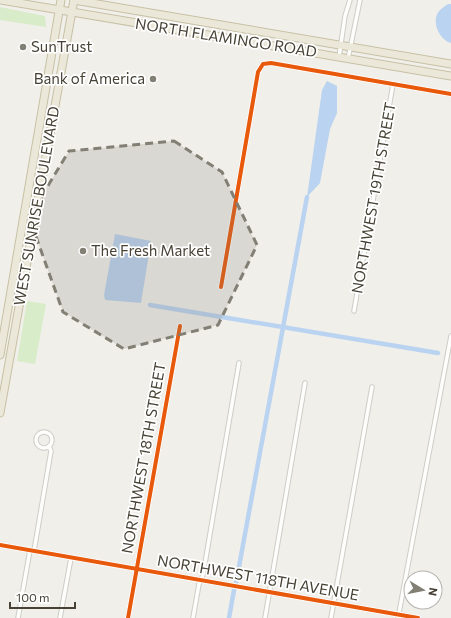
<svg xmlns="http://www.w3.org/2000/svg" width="451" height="618" font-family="Commissioner,sans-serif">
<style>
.green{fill:#d9ecc9}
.water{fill:#b9d3f0}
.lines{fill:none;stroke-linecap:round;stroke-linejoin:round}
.canal{stroke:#b9d3f0;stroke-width:4.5}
.street-casing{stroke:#cecdc7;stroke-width:5.5}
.highway-casing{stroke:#c8c0a5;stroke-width:9}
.street{stroke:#fdfdfc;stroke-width:3.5}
.highway{stroke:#ece8d9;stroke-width:7}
.cycleway-casing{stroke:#fff;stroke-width:6}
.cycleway{stroke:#e8590c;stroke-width:4}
.marked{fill:#827f74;fill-opacity:0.2;stroke:#827f74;stroke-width:3;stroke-dasharray:8 5;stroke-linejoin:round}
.poi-dot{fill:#827f74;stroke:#fff;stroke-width:1.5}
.labels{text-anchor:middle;stroke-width:3.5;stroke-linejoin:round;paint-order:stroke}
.street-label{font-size:15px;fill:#474235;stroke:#fff}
.poi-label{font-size:15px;fill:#474235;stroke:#fff;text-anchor:start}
</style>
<rect width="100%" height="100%" fill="#f0efea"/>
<g class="green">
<path d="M0,7L45,16L46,27L0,20Z"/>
<path d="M27,301L46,304L35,364L17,361Z"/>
</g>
<g class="water">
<path d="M448,4H451V43C439,40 430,20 440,10C442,8 445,6 448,4Z"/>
<path d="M327,81L337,86V113L330,129L320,183L307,197L322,90Z"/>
<path d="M115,234L151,241L141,303L105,300L104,295Z"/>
</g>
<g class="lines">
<g class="canal">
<path d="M150,305L438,353"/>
<path d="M236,583L307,197"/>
<path d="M229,618L234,590"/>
</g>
<defs>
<g id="street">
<path d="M339,57L345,16L350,0"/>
<path d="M348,59L360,0"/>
<path d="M221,287L258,72L263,64L271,63L451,94"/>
<path d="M354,311L393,84"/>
<circle cx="44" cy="440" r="8"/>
<path d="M0,545L418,618"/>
<path d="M34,551L51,451L49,446"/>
<path d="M18,618L30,550"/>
<path d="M60,618L71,558"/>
<path d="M128,618L180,326"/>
<path d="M193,618L199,584L203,575L239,363"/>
<path d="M265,618L305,383"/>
<path d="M331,618L372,387"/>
<path d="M398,618L451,336"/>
</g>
<g id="highway">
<path d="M1,0L451,76"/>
<path d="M74,0L451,64"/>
<path d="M0,355L61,0"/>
<path d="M0,413L74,0"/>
</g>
</defs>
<use href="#street" class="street-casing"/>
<use href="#highway" class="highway-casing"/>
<use href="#street" class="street"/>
<use href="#highway" class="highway"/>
<defs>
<g id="cycleway">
<path d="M221,287L258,72L263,64L271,63L451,94"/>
<path d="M0,545L418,618"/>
<path d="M128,618L180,326"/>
</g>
</defs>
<use href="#cycleway" class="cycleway-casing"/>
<use href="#cycleway" class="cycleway"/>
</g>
<path class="marked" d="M174,141L222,172L257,245L218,325L124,349L63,312L29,217L69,151Z"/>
<g class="poi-dot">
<circle cx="23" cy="47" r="4"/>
<circle cx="153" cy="79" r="4"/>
<circle cx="83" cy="251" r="4"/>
</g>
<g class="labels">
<g class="street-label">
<text transform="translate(226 38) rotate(9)" y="5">NORTH FLAMINGO ROAD</text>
<text transform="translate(374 198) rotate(-80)" y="5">NORTHWEST 19TH STREET</text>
<text transform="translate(37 206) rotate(-80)" y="5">WEST SUNRISE BOULEVARD</text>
<text transform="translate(144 458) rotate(-80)" y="5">NORTHWEST 18TH STREET</text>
<text transform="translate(258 578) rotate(10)" y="5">NORTHWEST 118TH AVENUE</text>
</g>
<g class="poi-label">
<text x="31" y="52">SunTrust</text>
<text x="145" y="84" text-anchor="end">Bank of America</text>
<text x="91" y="256">The Fresh Market</text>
</g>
</g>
<g transform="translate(423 590) rotate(100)"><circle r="19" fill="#ffffff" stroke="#b5b3ae"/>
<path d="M0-3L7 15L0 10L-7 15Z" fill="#827f74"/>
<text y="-6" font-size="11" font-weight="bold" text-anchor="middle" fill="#474235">N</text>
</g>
<path d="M10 602v6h65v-6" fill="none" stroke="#474235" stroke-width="2"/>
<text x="16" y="602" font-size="12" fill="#474235" stroke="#ffffff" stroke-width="3" paint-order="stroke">100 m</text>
</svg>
